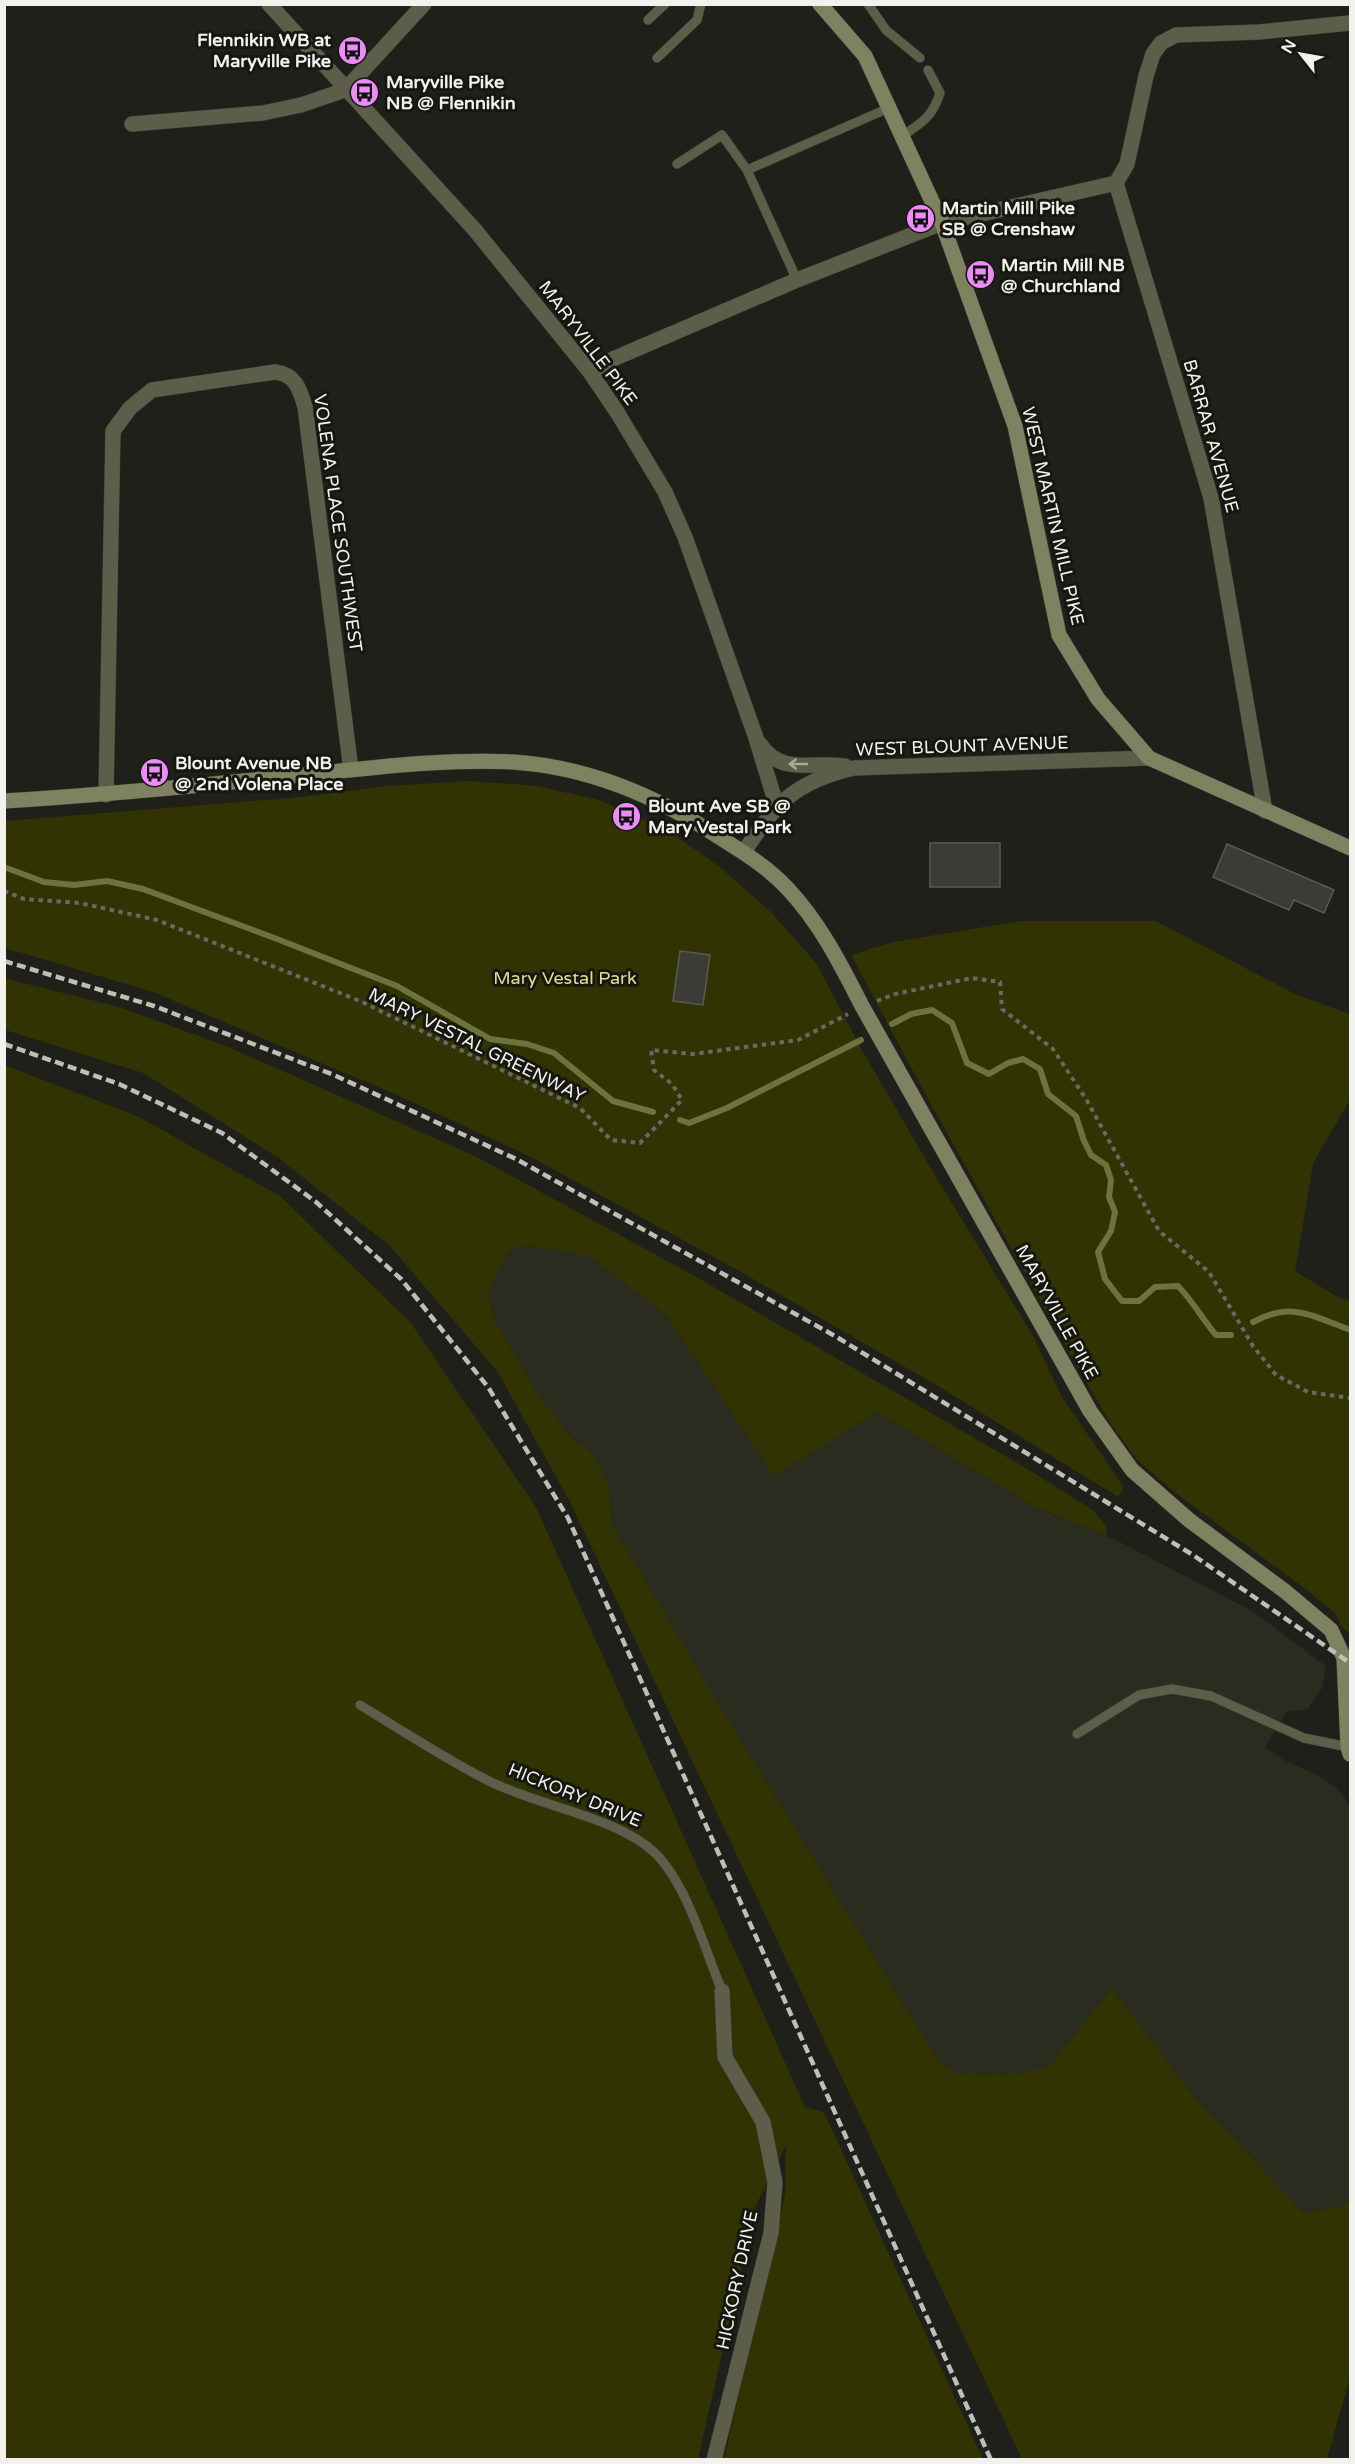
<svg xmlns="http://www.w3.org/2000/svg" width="1355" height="2464" font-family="'Varela Round',sans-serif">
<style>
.built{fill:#2b2c20}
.green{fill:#313303}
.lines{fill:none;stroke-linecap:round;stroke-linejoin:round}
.stream{stroke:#6e723e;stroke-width:6}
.building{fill:#3b3c35;stroke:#595a52;stroke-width:1.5}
.lane-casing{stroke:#3c3d37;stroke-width:10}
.street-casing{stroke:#3c3d37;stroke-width:16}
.secondary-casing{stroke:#3c3d37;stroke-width:16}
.path{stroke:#686962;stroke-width:4;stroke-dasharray:4.5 4.5;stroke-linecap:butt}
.lane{stroke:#5c5e49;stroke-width:9}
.street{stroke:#5c5e49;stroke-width:15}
.secondary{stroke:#7f8260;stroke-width:15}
.rail{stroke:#bebfb9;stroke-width:4.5;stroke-dasharray:9 4.5;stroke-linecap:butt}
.oneway{stroke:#a6a89b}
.labels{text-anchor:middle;stroke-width:6;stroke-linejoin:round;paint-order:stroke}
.poi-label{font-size:18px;font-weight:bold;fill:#f1f2ed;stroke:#161710;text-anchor:start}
.street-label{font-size:18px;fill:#f1f2ed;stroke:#161710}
.park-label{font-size:18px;fill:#dae090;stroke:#161710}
</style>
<rect width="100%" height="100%" fill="#1f2019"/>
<path class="built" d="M525,1245L589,1256L666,1315L774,1475L878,1412L1035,1507L1118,1541L1252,1611L1326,1666L1322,1688L1308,1709L1286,1712L1265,1747L1284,1760L1319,1776L1335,1787L1345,1798L1350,1810V2201L1344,2205L1304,2213L1191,2093L1112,1988L1049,2066L1016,2074L954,2073L938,2060L724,1713L611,1523L609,1485L593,1454L570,1436L536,1393L494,1319L487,1293L508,1251Z"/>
<g class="green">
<path d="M469,781L537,786L599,800L666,829L720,867L772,913L816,963L862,1050L930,1167L1033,1336L1062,1397L1124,1487L1118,1497L938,1386L739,1271L531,1157L397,1095L153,992L5,948L4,821L302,797L387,786Z"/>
<path d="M1020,921H1156L1295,994L1350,1014V1100L1313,1163L1295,1271L1339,1298L1350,1300V1634L1342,1627L1335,1613L1299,1584L1178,1495L1137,1460L1111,1424L1077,1366L929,1101L851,955L893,942Z"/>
<path d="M4,978L119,1007L226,1046L475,1156L693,1275L1026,1468L1093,1510L1107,1527L1106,1536L1035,1507L878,1412L774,1476L666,1315L589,1256L525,1245L508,1251L487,1293L494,1319L536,1392L570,1436L593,1454L609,1485L611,1523L724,1713L938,2060L954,2073L1016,2074L1049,2066L1112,1988L1191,2093L1304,2213L1344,2205L1350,2201V2376L1327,2459H1022L569,1500L497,1371L389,1245L277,1157L143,1073L5,1030Z"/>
<path d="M4,1065L137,1116L280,1196L411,1323L536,1507L805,2107L824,2112L983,2459H724L785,2195L786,2145L756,2205L698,2459H5Z"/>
</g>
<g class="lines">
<g class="stream">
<path d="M4,867L44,882L74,885L107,881L143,889L277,939L397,986L490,1039L527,1044L554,1053L613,1101L653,1112"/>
<path d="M892,1024L911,1014L932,1010L952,1023L967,1063L989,1074L1008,1063L1023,1059L1040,1069L1048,1094L1076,1116L1084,1141L1091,1155L1106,1165L1111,1180L1109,1197L1115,1212L1111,1231L1098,1252L1105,1279L1122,1301H1139L1155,1287L1178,1286C1193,1301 1202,1319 1216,1335H1231"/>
<path d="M680,1120L689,1123L727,1108L861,1040"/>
<path d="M1253,1322C1291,1301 1313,1316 1350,1330"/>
</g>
</g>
<g class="building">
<rect x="930" y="843" width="70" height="44"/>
<path d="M1227,844L1334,890L1324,913L1294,900L1289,910L1213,877Z"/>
<path d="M680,951L710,955L703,1005L673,1001Z"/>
</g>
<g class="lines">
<defs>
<g id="lane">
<path d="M868,4L886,30L920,58"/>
<path d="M648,20L665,4"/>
<path d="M657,58L697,20L701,4"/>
<path d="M902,136C922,123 933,116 940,93L928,70"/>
<path d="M677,164L722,135L747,170L797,280"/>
<path d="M747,170L889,108"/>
<path d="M360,1705C403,1731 445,1759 489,1781C538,1806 618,1817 655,1853C687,1884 705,1950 722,1991"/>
<path d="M1077,1734L1139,1695L1172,1689L1211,1696L1304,1738L1348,1747"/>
</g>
<g id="street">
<path d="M269,4L475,230L590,372L617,412L665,492L685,537L755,735L777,807"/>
<path d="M132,124L263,113L301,105L345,90L424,4"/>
<path d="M1116,183L1211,498L1265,811"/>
<path d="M590,372L613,359L797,280L942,223L1116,183L1127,164L1146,76L1153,54L1161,43L1176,35L1259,32L1350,23"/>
<path d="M760,744C781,776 812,761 845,766"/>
<path d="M106,795L113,431L130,408L152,390L275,372C295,374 300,389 305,407L351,770"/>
<path d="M744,852C776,803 794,782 854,768L1149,758"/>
<path d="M714,2460L771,2233L775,2182L763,2122L725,2057L722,1991"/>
</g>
<g id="secondary">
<path d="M820,4L865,56L942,223L1015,426L1059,635L1098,699L1149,758L1350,848"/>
<path d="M4,801C101,795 196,786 292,776C364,769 441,758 513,762C589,767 656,796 719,837C743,852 769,868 788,889C820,923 841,965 862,1006L1090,1411L1132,1470L1189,1520L1286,1592L1331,1630L1344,1658L1348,1747L1350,1754"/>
</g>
</defs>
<use href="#lane" class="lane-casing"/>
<use href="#street" class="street-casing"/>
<use href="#secondary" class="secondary-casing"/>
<g class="path">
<path d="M4,891L24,899L80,903L157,920L360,1001L580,1108L611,1140L640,1143L682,1100L672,1084L654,1070L651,1050L693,1054L798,1040L848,1014"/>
<path d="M877,1001L895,994L972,978L1000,982L1002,1009L1053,1049L1086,1099L1159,1231L1209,1272L1253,1346L1276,1375L1308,1392L1350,1398"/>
</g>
<use href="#lane" class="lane"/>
<use href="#street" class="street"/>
<use href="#secondary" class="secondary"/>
<g class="rail">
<path d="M4,961L154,1006L334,1075L516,1159L835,1336L1193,1555L1350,1663"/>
<path d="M4,1044L119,1084L222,1133L316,1202L401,1279L488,1387L568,1518L991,2460"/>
</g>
</g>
<defs><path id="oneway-shaft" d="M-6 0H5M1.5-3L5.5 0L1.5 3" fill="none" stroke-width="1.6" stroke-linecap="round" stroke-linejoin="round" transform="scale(1.5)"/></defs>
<use class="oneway" href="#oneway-shaft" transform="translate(798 764) rotate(-180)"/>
<defs>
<symbol id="bus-disc" viewBox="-11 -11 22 22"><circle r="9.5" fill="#ec8cfb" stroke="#161710"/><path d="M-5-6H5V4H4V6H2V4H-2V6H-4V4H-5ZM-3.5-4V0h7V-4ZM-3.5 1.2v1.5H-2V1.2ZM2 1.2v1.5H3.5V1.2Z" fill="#111"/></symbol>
</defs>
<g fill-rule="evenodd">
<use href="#bus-disc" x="336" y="34" width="33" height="33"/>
<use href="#bus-disc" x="348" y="76" width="33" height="33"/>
<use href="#bus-disc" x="904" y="202" width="33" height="33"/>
<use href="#bus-disc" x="964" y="258" width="33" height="33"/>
<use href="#bus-disc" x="138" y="756" width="33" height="33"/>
<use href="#bus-disc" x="610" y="800" width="33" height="33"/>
</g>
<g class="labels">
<g class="poi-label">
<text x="331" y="46" text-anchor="end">Flennikin WB at<tspan x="331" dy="21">Maryville Pike</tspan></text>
<text x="386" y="88">Maryville Pike<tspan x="386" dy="21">NB @ Flennikin</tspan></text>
<text x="942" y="214">Martin Mill Pike<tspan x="942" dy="21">SB @ Crenshaw</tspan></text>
<text x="1001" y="271">Martin Mill NB<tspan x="1001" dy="21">@ Churchland</tspan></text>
<text x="175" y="769">Blount Avenue NB<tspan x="175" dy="21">@ 2nd Volena Place</tspan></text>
<text x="648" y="812">Blount Ave SB @<tspan x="648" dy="21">Mary Vestal Park</tspan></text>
</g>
<g class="street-label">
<text transform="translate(588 343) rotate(53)" y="6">MARYVILLE PIKE</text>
<text transform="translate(1211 436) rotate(74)" y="6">BARRAR AVENUE</text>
<text transform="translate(1053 516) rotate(77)" y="6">WEST MARTIN MILL PIKE</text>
<text transform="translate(338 523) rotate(82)" y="6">VOLENA PLACE SOUTHWEST</text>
<text transform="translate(962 746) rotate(-2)" y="6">WEST BLOUNT AVENUE</text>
<text transform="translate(477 1045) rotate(26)" y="6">MARY VESTAL GREENWAY</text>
<text transform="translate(1057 1312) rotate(61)" y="6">MARYVILLE PIKE</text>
<text transform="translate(575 1795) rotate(22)" y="6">HICKORY DRIVE</text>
<text transform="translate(737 2280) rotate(-78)" y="6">HICKORY DRIVE</text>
</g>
<g class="park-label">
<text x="565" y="984">Mary Vestal Park</text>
</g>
</g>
<rect width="1355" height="2464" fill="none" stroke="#f1f2ed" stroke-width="12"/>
<g transform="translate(1301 54) rotate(301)" stroke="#161710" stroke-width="4.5" paint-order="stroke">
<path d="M0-4.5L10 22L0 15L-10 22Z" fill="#f1f2ed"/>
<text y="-9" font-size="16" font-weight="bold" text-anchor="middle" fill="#f1f2ed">N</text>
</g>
</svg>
